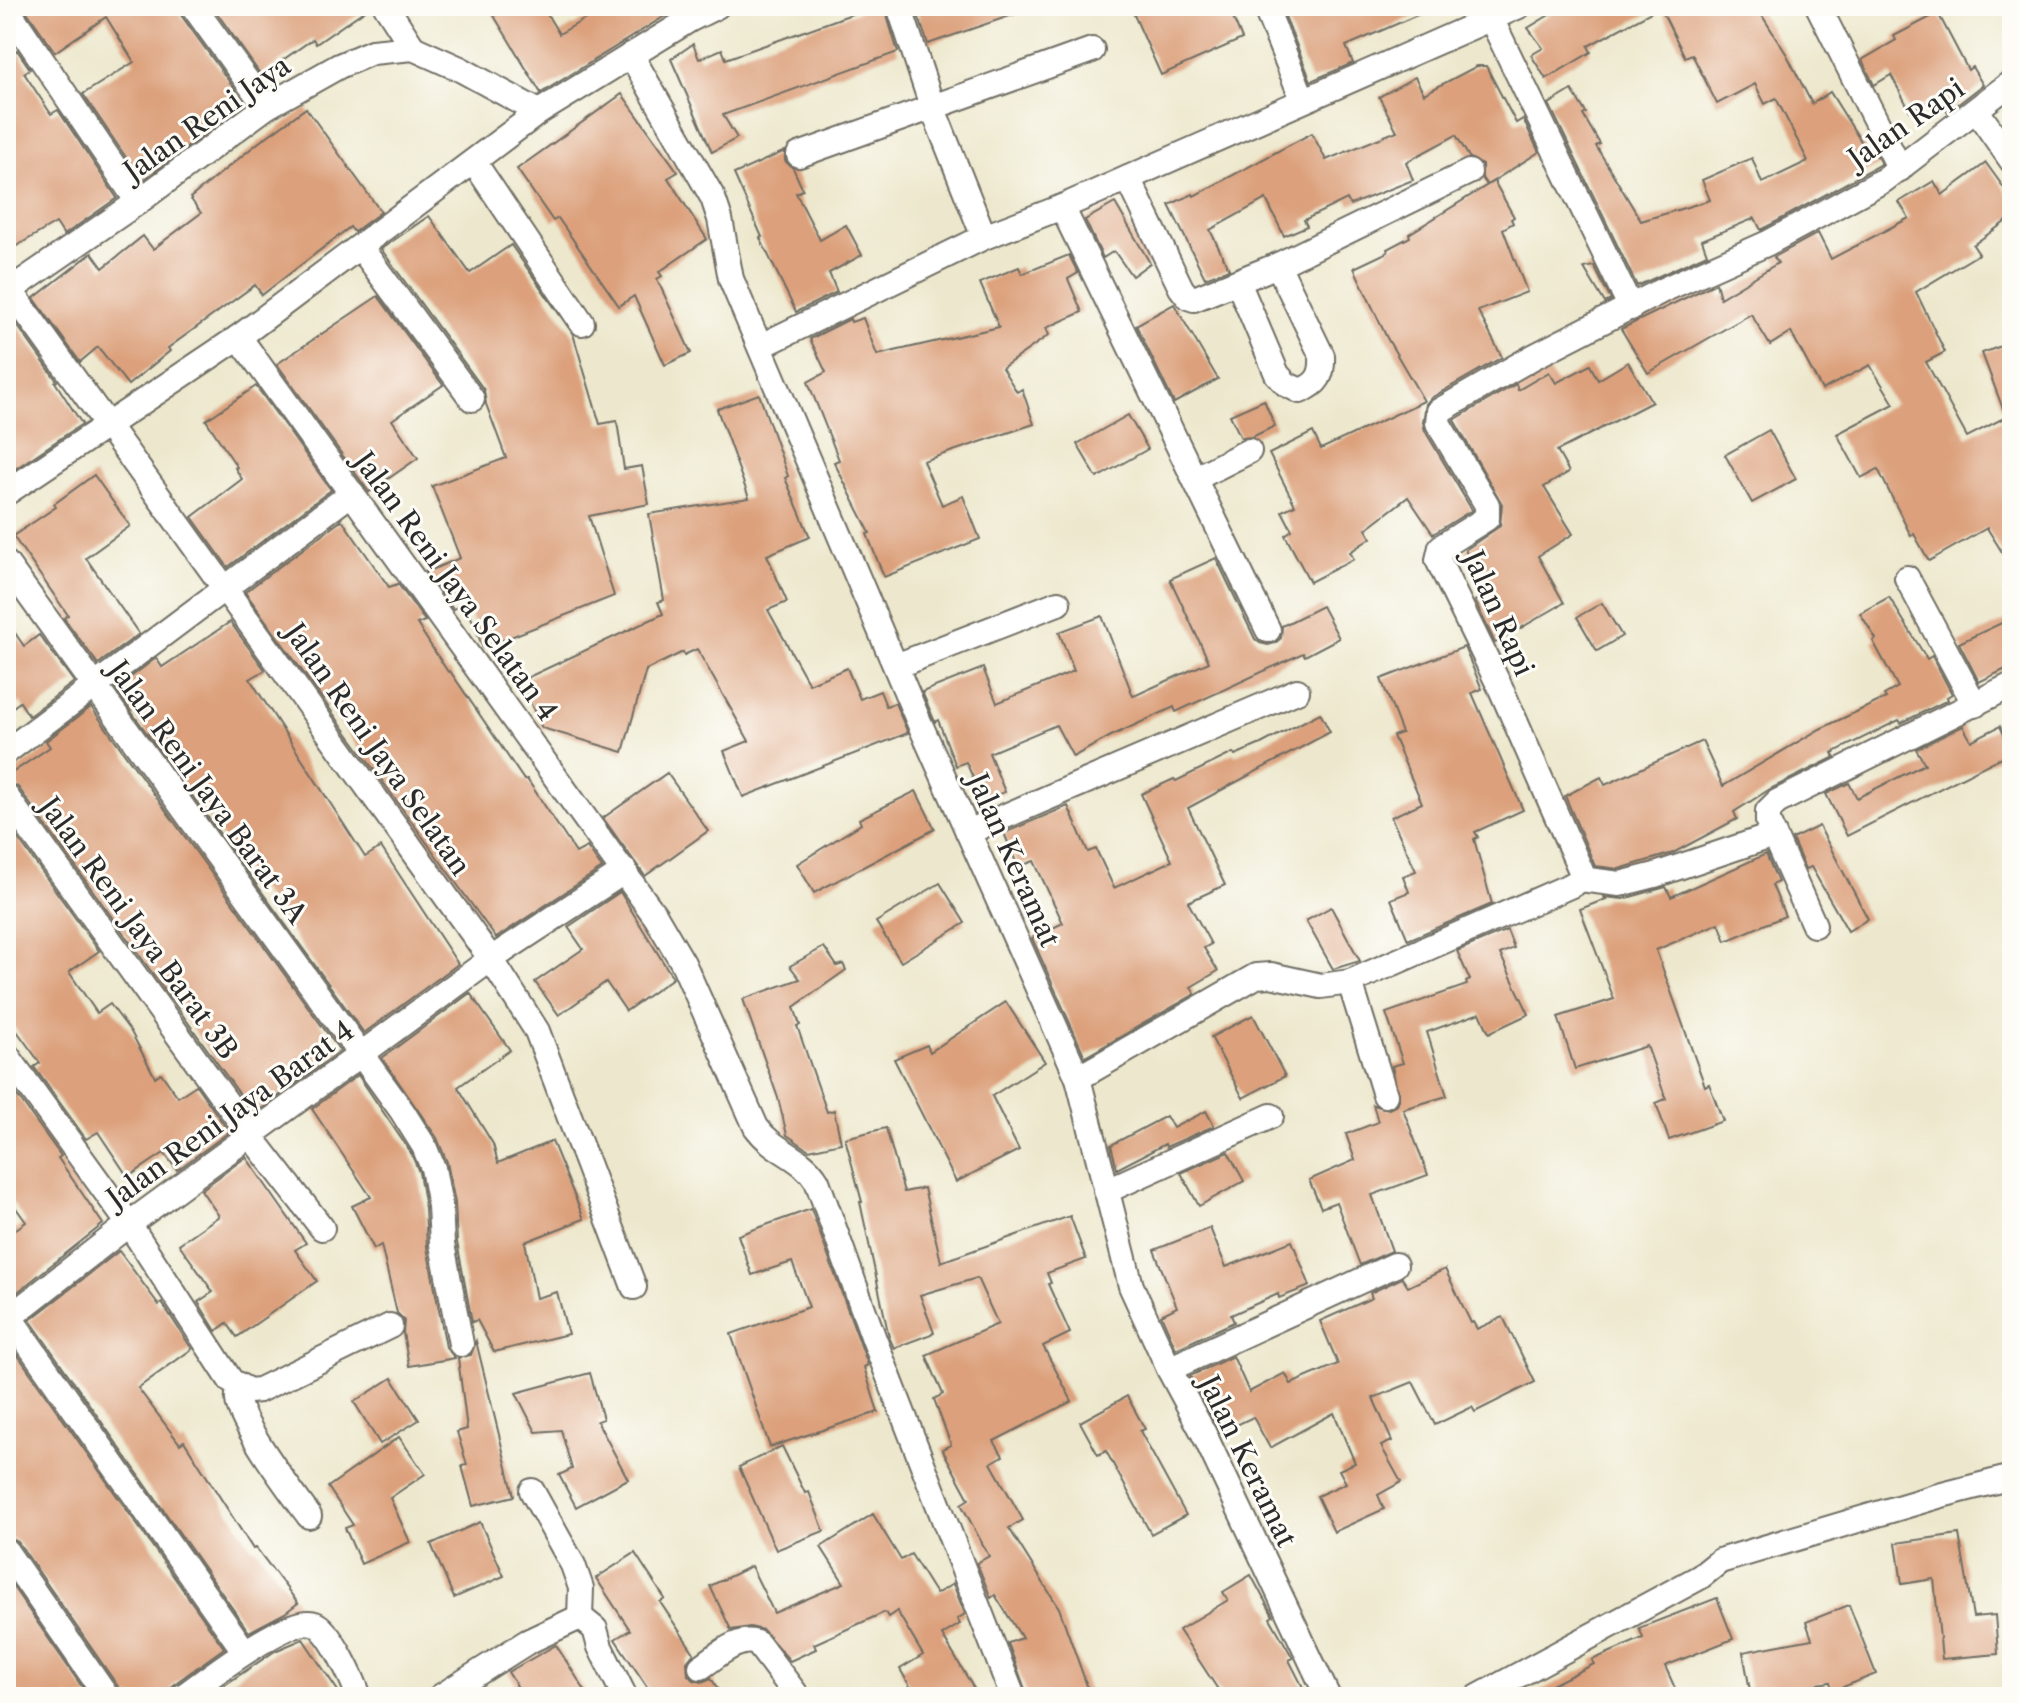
<svg xmlns="http://www.w3.org/2000/svg" width="2018" height="1703" font-family="'Libre Caslon Text',serif">
<style>
.building{fill:#dca07b}
.lines{fill:none;stroke-linecap:round;stroke-linejoin:round}
.minor-casing{stroke:#6f6d64;stroke-width:28}
.minor{stroke:#fff;stroke-width:24}
.labels{text-anchor:middle;stroke-width:6;stroke-linejoin:round;paint-order:stroke}
.street-label{font-size:28px;fill:#2b2b2b;stroke:#fdfcf7}
</style>
<rect width="100%" height="100%" fill="#fdfcf7"/>
<filter id="ink" filterUnits="userSpaceOnUse"><feTurbulence type="fractalNoise" baseFrequency=".0125" numOctaves="2"/><feDisplacementMap in="SourceGraphic" scale="16" xChannelSelector="R" yChannelSelector="G"/><feConvolveMatrix kernelMatrix="1 2 1 2 8 2 1 2 1" color-interpolation-filters="sRGB"/></filter>
<filter id="wash" filterUnits="userSpaceOnUse"><feTurbulence type="fractalNoise" baseFrequency=".006" numOctaves="4" result="noise"/><feDisplacementMap in="SourceGraphic" scale="32" xChannelSelector="R" yChannelSelector="G"/><feGaussianBlur stdDeviation="1.8" result="paint"/><feColorMatrix in="noise" values="0 0 0 0 0 0 0 0 0 0 0 0 0 0 0 0 0 1.4 0 .05"/><feComposite in="paint" operator="in"/></filter>
<g filter="url(#wash)">
<rect width="100%" height="100%" fill="#ede8cd"/>
<g id="blocks">
<g class="building">
<path d="M23,6H178L181,15L236,91L227,98L236,111L142,181L83,94L134,62L106,17L55,52Z"/>
<path d="M212,6H371L316,44L313,39L261,75Z"/>
<path d="M488,6H542L559,34L608,6H681L541,93Z"/>
<path d="M874,6H884L898,52L723,115L737,138L712,152L671,59L693,44L699,59L722,49L726,59Z"/>
<path d="M915,6H1026L1027,10L928,44Z"/>
<path d="M1130,6H1228L1242,39L1161,75Z"/>
<path d="M1281,6H1438L1346,46L1353,63L1311,81Z"/>
<path d="M1564,6H1756L1787,55L1812,104L1830,92L1867,151L1873,148L1881,164L1761,230L1755,218L1702,240L1707,254L1637,286L1549,104L1572,90L1586,113L1583,115L1600,144L1596,146L1641,221L1710,200L1702,180L1752,158L1762,183L1808,161L1776,98L1765,104L1755,84L1717,104L1692,54L1685,57L1660,7L1588,46L1591,52L1546,79L1531,55L1543,48L1528,28Z"/>
<path d="M1938,13L1968,70L1972,67L1983,85L1948,112L1938,97L1910,111L1891,75L1874,85L1862,60L1896,40L1894,36Z"/>
<path d="M6,45L12,54L17,50L30,69L24,73L51,114L58,110L117,198L64,235L56,223L6,252Z"/>
<path d="M1477,66H1486L1516,123L1523,119L1539,152L1487,185L1482,178V165L1469,157L1456,135L1406,162L1413,180L1350,205L1347,199L1304,220L1307,226L1284,236L1266,199L1210,230L1229,269L1205,278L1169,205L1193,194L1194,196L1312,133L1326,160L1397,131L1379,97L1415,77L1424,94Z"/>
<path d="M622,94L678,172L668,178L707,239L659,272L662,276L657,279L691,353L665,365L634,296L619,306L558,218L553,221L517,169Z"/>
<path d="M306,108L381,212L354,232L350,227L262,295L255,285L168,348L170,351L128,385L98,347L80,362L34,298L92,253L103,268L143,236L153,249L201,213L190,198L258,143Z"/>
<path d="M785,151V161L793,168L803,190L796,193L820,240L846,225L862,255L829,273L837,292L796,312L760,238L762,237L734,174Z"/>
<path d="M1986,163L2012,199V217L1973,245L1979,254L1916,292L1945,352L1926,362L1967,437L2006,417L1982,353L2012,342V568L1987,528L1929,561L1914,534L1911,536L1878,469L1861,478L1837,434L1894,404L1870,365L1822,390L1791,332L1770,345L1751,314L1648,373L1621,329L1716,283L1720,298L1778,263L1774,257L1818,233L1831,259L1909,218L1899,202L1934,181L1942,195Z"/>
<path d="M1494,181L1514,217L1511,219L1513,223L1503,229L1527,292L1478,311L1502,357L1431,398L1426,404L1423,422L1425,431L1472,510L1433,534L1408,497L1366,529L1371,538L1350,552L1354,559L1310,582L1285,535L1292,530L1282,511L1295,505L1269,454L1313,432L1321,449L1424,401L1387,338L1354,268L1388,252L1387,249L1410,237L1409,234Z"/>
<path d="M1115,203L1150,263L1132,276L1114,251L1103,258L1085,220Z"/>
<path d="M429,216L470,273L511,245L573,334L600,424L617,421L624,469L642,466L649,504L589,516L614,596L483,648L466,604L453,609L426,572L460,558L432,486L506,458L486,404L484,390L381,249Z"/>
<path d="M1069,255L1078,273L1068,279L1082,312L1046,328L1049,335L1002,368L1017,392L1022,389L1034,424L923,461L942,505L963,496L980,539L884,577L867,534L870,533L834,462L839,460L808,382L826,372L810,339L850,319L851,322L863,318L877,355L999,327L980,283L1019,267L1022,274Z"/>
<path d="M1594,266L1611,300L1605,303L1584,268Z"/>
<path d="M378,296L443,385L392,420L418,458L369,492L277,364Z"/>
<path d="M1174,304L1218,379L1174,403L1136,325Z"/>
<path d="M12,318L57,381L55,382L82,424L6,475V323Z"/>
<path d="M1628,362L1652,402L1557,451L1569,472L1544,487L1573,534L1538,556L1564,603L1495,643L1475,601L1490,593L1465,550L1500,526L1502,504L1454,420L1516,384L1518,390L1549,372L1556,383L1590,365L1598,380Z"/>
<path d="M256,386L331,490L228,567L192,517L242,479L235,468L237,467L206,420Z"/>
<path d="M759,394L788,476L785,478L810,537L767,555L787,602L768,610L809,684L847,668L860,699L880,691L886,706L895,703L908,733L743,797L724,751L749,741L697,649L684,655L683,652L646,670L623,752L542,728L520,681L663,614L658,602L664,600L649,514L749,498L717,409Z"/>
<path d="M1264,400L1275,426L1252,437L1241,438L1230,415Z"/>
<path d="M1128,415L1148,449L1097,478L1077,444Z"/>
<path d="M1769,430L1796,479L1752,503L1725,455Z"/>
<path d="M94,475L130,526L86,558L139,634L98,664L64,618L68,615L13,536L56,507L54,504Z"/>
<path d="M342,520L389,587L398,584L425,621L417,624L448,672L450,671L524,780L527,779L576,853L587,847L602,868L496,938L245,592Z"/>
<path d="M1216,558L1255,639L1260,643L1268,645L1275,643L1281,638L1282,626L1322,606L1339,638L1305,656L1303,653L1176,712L1174,707L1111,736L1073,757L1056,725L989,753L1005,792L983,800L966,762L956,766L938,720L935,722L922,692L983,668L997,703L1074,671L1059,632L1102,616L1133,696L1136,695L1209,662L1170,579Z"/>
<path d="M1889,597L1927,659L1932,656L1952,694L1947,697L1948,700L1901,723L1899,720L1832,753L1835,757L1770,789L1734,812L1737,819L1673,853L1619,869L1595,866L1565,796L1601,777L1605,785L1702,741L1723,786L1820,729L1886,698L1884,695L1898,687L1873,641L1876,639L1860,613Z"/>
<path d="M1602,603L1622,636L1597,651L1577,617Z"/>
<path d="M2012,618V666L1979,682L1959,643Z"/>
<path d="M6,620L24,646L39,635L74,682L29,716L20,702L6,712Z"/>
<path d="M230,622L265,670L250,679L365,857L381,847L458,964L364,1033L115,689L156,658L162,667Z"/>
<path d="M1464,647L1482,689L1472,693L1523,810L1475,832L1478,837L1474,839L1492,904L1408,940L1391,899L1409,892L1403,876L1416,871L1391,817L1422,803L1393,736L1402,733L1381,679Z"/>
<path d="M91,707L340,1051L254,1114L18,787L6,781V777L50,747L46,741Z"/>
<path d="M1320,713L1330,732L1188,808L1225,885L1188,902L1211,944L1204,948L1218,971L1191,987L1195,994L1085,1057L1032,938L1063,923L1034,861L1018,867L1004,833L1068,806L1088,852L1096,849L1114,888L1172,861L1141,794L1174,779L1176,781L1233,753L1235,755L1261,744Z"/>
<path d="M1963,726L1971,741L2000,726L2012,752L1847,836L1826,794L1849,783L1857,798L1925,764L1916,749Z"/>
<path d="M667,773L708,831L645,876L603,818Z"/>
<path d="M916,791L935,829L814,893L797,864L861,824L859,819Z"/>
<path d="M6,822L99,951L69,972L97,1013L110,1004L131,1032L155,1077L161,1073L178,1097L196,1085L229,1132L177,1170L164,1153L128,1177L98,1132L86,1139L34,1067L40,1063L38,1060L6,1016Z"/>
<path d="M1819,826L1868,919L1848,931L1811,867L1805,869L1792,839Z"/>
<path d="M1766,854L1778,882L1772,885L1785,916L1726,941L1719,923L1656,950L1705,1086L1709,1084L1723,1121L1669,1140L1656,1103L1666,1099L1647,1046L1575,1069L1558,1017L1614,999L1580,909L1606,899L1604,897L1623,899L1666,887L1671,897Z"/>
<path d="M940,883L965,923L901,962L876,922Z"/>
<path d="M620,892L673,978L626,1011L606,982L559,1015L535,982L583,949L568,927Z"/>
<path d="M1331,907L1360,961L1333,969L1306,921Z"/>
<path d="M1507,930L1514,948L1500,954L1529,1014L1489,1033L1480,1013L1427,1032L1447,1096L1403,1109L1428,1175L1372,1195L1392,1251L1360,1265L1336,1202L1321,1208L1309,1180L1355,1160L1346,1134L1378,1122L1373,1105L1389,1109L1395,1106L1399,1099L1392,1066L1403,1063L1386,1013L1467,985L1466,982L1470,980L1457,951Z"/>
<path d="M824,947L837,966L843,964L846,970L794,1007L800,1025L797,1026L827,1112L834,1110L841,1143L809,1150L787,1135L778,1098L743,999L800,979L790,966Z"/>
<path d="M470,993L510,1050L458,1087L493,1144L498,1163L552,1141L584,1219L525,1242L536,1298L557,1292L568,1334L494,1352L477,1320L472,1322L457,1242L455,1203L447,1162L437,1138L382,1058Z"/>
<path d="M1006,1002L1045,1062L992,1096L1019,1150L956,1182L894,1059L927,1045L930,1052Z"/>
<path d="M1253,1015L1285,1076L1243,1098L1211,1037Z"/>
<path d="M358,1075L411,1153L419,1172L425,1208L427,1247L446,1347L455,1358L409,1366L403,1333L404,1320L397,1313L381,1245L374,1249L352,1206L371,1197L312,1109Z"/>
<path d="M8,1083L61,1156L58,1158L103,1224L10,1298L6,1297V1236L26,1222L6,1194V1084Z"/>
<path d="M1206,1111L1214,1126L1166,1147L1165,1144L1117,1169L1111,1145L1166,1116L1173,1128Z"/>
<path d="M886,1128L904,1192L924,1188L941,1262L1070,1216L1086,1259L1047,1273L1051,1283L1048,1284L1070,1333L1043,1346L1072,1401L994,1441L1003,1456L991,1463L1023,1520L1009,1528L1059,1608L1091,1697H1028L1008,1643L1022,1638L995,1595L991,1598L977,1563L989,1556L961,1504L969,1499L942,1449L951,1445L934,1399L943,1394L926,1355L998,1324L977,1278L920,1295L934,1333L894,1348L889,1337L860,1202H862L845,1138Z"/>
<path d="M1228,1152L1244,1181L1199,1206L1181,1173Z"/>
<path d="M246,1157L306,1243L295,1250L317,1281L237,1337L227,1323L216,1331L198,1302L213,1292L179,1244L219,1216L201,1190Z"/>
<path d="M811,1209L868,1365L864,1367L878,1412L770,1447L731,1334L809,1307L792,1262L752,1275L738,1235Z"/>
<path d="M1210,1228L1226,1267L1292,1241L1310,1286L1279,1298L1278,1294L1231,1315L1234,1322L1176,1349L1161,1315L1177,1307L1154,1250Z"/>
<path d="M119,1251L159,1305L162,1303L192,1349L138,1388L180,1444L184,1441L253,1549L256,1548L298,1603L285,1613L249,1632L30,1320Z"/>
<path d="M1445,1269L1471,1323L1473,1322L1477,1329L1503,1317L1535,1382L1475,1412L1472,1407L1435,1425L1413,1382L1373,1398L1392,1441L1381,1446L1401,1482L1378,1495L1384,1509L1334,1532L1317,1496L1346,1483L1339,1470L1355,1463L1334,1413L1270,1448L1253,1417L1220,1433L1190,1376L1233,1356L1249,1392L1285,1373L1291,1384L1338,1364L1320,1321L1372,1298L1370,1293L1402,1278L1408,1287Z"/>
<path d="M476,1341L514,1496L473,1506L462,1466L467,1465L457,1432L467,1429L458,1358L471,1355Z"/>
<path d="M17,1354L224,1648L173,1685L167,1697H122L119,1688L18,1542L6,1536V1362Z"/>
<path d="M590,1373L603,1419L597,1421L628,1479L576,1507L559,1475L572,1469L561,1430L536,1432L516,1393Z"/>
<path d="M392,1378L419,1420L380,1444L354,1402Z"/>
<path d="M1127,1396L1145,1429L1140,1431L1186,1515L1151,1534L1106,1451L1098,1455L1080,1422Z"/>
<path d="M399,1437L425,1474L390,1498L410,1542L361,1564L345,1528L353,1525L328,1487Z"/>
<path d="M782,1446L805,1493L809,1492L824,1531L776,1550L739,1467Z"/>
<path d="M873,1514L901,1560L911,1554L936,1594L953,1584L965,1614L957,1619L960,1624L942,1635L979,1697H916L900,1669L923,1655L897,1611L888,1617L885,1612L814,1644L816,1649L790,1661L763,1630L750,1627L731,1630L710,1586L751,1566L774,1613L844,1583L821,1547Z"/>
<path d="M480,1522L504,1576L454,1598L431,1544Z"/>
<path d="M1959,1534L1973,1617L1995,1615L1998,1654L1942,1659L1934,1579L1902,1584L1896,1543Z"/>
<path d="M635,1553L665,1599L660,1602L694,1653L687,1662L688,1675L694,1680L702,1682L711,1678L723,1697H654L615,1639L630,1630L596,1578Z"/>
<path d="M1251,1575L1273,1616L1270,1618L1293,1658L1289,1660L1308,1697H1223L1179,1630L1228,1600L1223,1592Z"/>
<path d="M6,1577L89,1697H18L6,1681Z"/>
<path d="M1717,1598L1733,1639L1665,1666L1679,1697H1528L1594,1664L1592,1660L1643,1638L1639,1628Z"/>
<path d="M1849,1605L1876,1674L1833,1691L1830,1682L1751,1696L1743,1652L1812,1639L1806,1622Z"/>
<path d="M303,1639L342,1697H207L275,1651Z"/>
<path d="M556,1645L589,1697H524L508,1672Z"/>
</g>
</g>
</g>
<g filter="url(#ink)">
<use href="#blocks" fill-opacity="0" stroke="#6f6d64" stroke-width="2"/>
<g class="lines">
<defs>
<g id="minor">
<path d="M193,6L266,107"/>
<path d="M386,6L413,48"/>
<path d="M899,6L933,109L984,237"/>
<path d="M1265,6L1303,100"/>
<path d="M1485,6L1631,308"/>
<path d="M1818,6L1900,169"/>
<path d="M6,7L138,202"/>
<path d="M631,55L713,198L720,219L731,279L919,722L1078,1078L1131,1286L1169,1369L1204,1434L1328,1697"/>
<path d="M1977,111L2012,161"/>
<path d="M539,112L689,20L717,6"/>
<path d="M799,155L1092,50"/>
<path d="M474,162L582,323"/>
<path d="M1128,178L1181,288L1188,297L1194,299L1278,265L1469,172"/>
<path d="M1062,207L1268,630"/>
<path d="M361,248L472,399"/>
<path d="M1238,282L1277,374L1286,384L1300,391C1318,384 1323,375 1322,356L1278,265"/>
<path d="M6,284L491,959L537,1031L634,1287"/>
<path d="M6,293L138,202L266,107L339,66L372,52L413,48L460,69L539,112L239,337L6,493"/>
<path d="M239,337L656,917L683,963L756,1127C775,1153 801,1155 817,1181L874,1339L1013,1697"/>
<path d="M761,346L984,237L1062,207L1519,6"/>
<path d="M1196,478L1249,451"/>
<path d="M6,563L402,1111L424,1146L433,1168L440,1206L442,1244L461,1344"/>
<path d="M1907,578L1975,705"/>
<path d="M896,666L1058,603"/>
<path d="M6,752L352,493"/>
<path d="M6,796L250,1135L322,1228"/>
<path d="M968,832L1297,691"/>
<path d="M1580,879L1620,884L1655,875L1774,835"/>
<path d="M1814,925L1768,822V811L1777,802L2012,685"/>
<path d="M1350,982L1385,1095"/>
<path d="M6,1054L129,1224L231,1381L249,1391L259,1390L390,1326"/>
<path d="M1078,1078L1256,976L1271,975L1321,986L1350,982L1574,884L1580,879L1581,871L1501,689L1438,560L1441,547L1487,518V505L1438,423L1439,411L1533,357L1663,290L1768,243L1884,180L2012,82"/>
<path d="M1106,1191L1271,1116"/>
<path d="M6,1312L245,1652"/>
<path d="M6,1320L129,1224L491,959L625,871"/>
<path d="M1169,1369L1395,1265"/>
<path d="M239,1388C239,1392 237,1396 238,1400C240,1424 293,1494 309,1516"/>
<path d="M532,1491L573,1565L581,1588L580,1617"/>
<path d="M6,1551L107,1697"/>
<path d="M701,1667C716,1657 740,1634 758,1644L798,1697"/>
<path d="M182,1697C206,1680 289,1614 315,1624C330,1629 354,1682 359,1697"/>
<path d="M440,1697L527,1642L580,1617L595,1629L600,1647L625,1697"/>
<path d="M1478,1697L1700,1577L1720,1561L1938,1496L2012,1477"/>
</g>
</defs>
<use href="#minor" class="minor-casing"/>
<use href="#minor" class="minor"/>
</g>
</g>
<g class="labels">
<g class="street-label">
<text transform="translate(207 118) rotate(-35)" y="10">Jalan Reni Jaya</text>
<text transform="translate(1906 123) rotate(-35)" y="10">Jalan Rapi</text>
<text transform="translate(456 586) rotate(54)" y="10">Jalan Reni Jaya Selatan 4</text>
<text transform="translate(1499 613) rotate(66)" y="10">Jalan Rapi</text>
<text transform="translate(378 749) rotate(55)" y="10">Jalan Reni Jaya Selatan</text>
<text transform="translate(208 792) rotate(54)" y="10">Jalan Reni Jaya Barat 3A</text>
<text transform="translate(1014 860) rotate(66)" y="10">Jalan Keramat</text>
<text transform="translate(139 928) rotate(54)" y="10">Jalan Reni Jaya Barat 3B</text>
<text transform="translate(230 1114) rotate(-36)" y="10">Jalan Reni Jaya Barat 4</text>
<text transform="translate(1248 1461) rotate(64)" y="10">Jalan Keramat</text>
</g>
</g>
<rect width="2018" height="1703" fill="none" stroke="#fdfcf7" stroke-width="32"/>
</svg>
